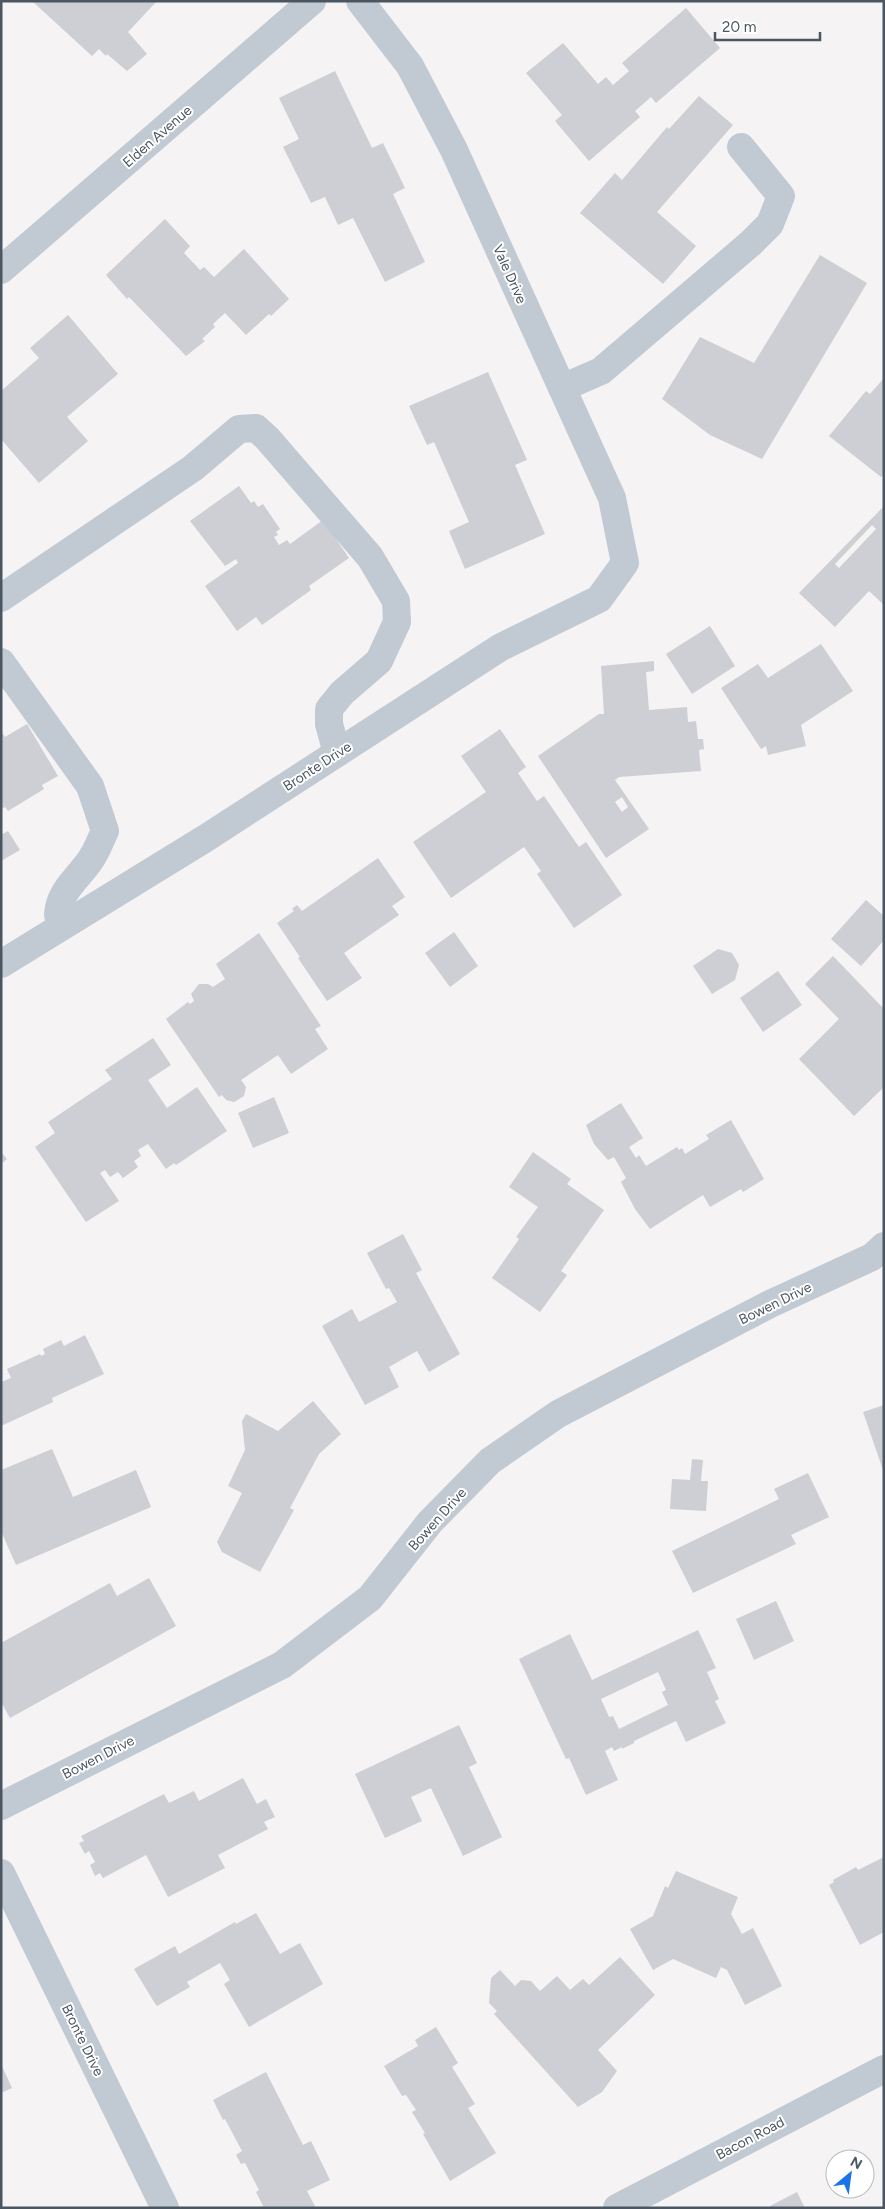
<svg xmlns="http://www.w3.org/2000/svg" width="885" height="2209" font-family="Figtree,sans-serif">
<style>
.building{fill:#cdcfd5;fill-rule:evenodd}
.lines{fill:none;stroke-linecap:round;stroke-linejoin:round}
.minor{stroke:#c1cad2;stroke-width:28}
.labels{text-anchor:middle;stroke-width:4;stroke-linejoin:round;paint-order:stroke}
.street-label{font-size:14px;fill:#4a5661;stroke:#fff}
</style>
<rect width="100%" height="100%" fill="#f5f3f3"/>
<g class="building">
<path d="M32,1H157L128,32L147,54L127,71L107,54L106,56L99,49L92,56Z"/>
<path d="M686,8L720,48L656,103L651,97L635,111L640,117L589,161L555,121L562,115L526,73L563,43L598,84L606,77L613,85L629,71L622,63Z"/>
<path d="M335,71L372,148L383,143L405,188L393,194L425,262L385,282L353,218L338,225L325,197L311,203L283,147L299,139L279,98Z"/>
<path d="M699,96L733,125L657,212L696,246L663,284L580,213L615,173L622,180L667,127L669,129Z"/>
<path d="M165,219L190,246L184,253L200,270L204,267L214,277L244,249L289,299L271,316L269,314L246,335L225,313L213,324L215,327L202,339L205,341L186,356L129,297L127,299L106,275Z"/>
<path d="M820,255L867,283L762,459L710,435L662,399L700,337L754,363Z"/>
<path d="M68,315L118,374L67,417L88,441L39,483L1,439V391L39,358L30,348Z"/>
<path d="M488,372L527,460L515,465L545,534L465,569L449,531L469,522L434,442L427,445L409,406Z"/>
<path d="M884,378V474L881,477L829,436L866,391L870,394Z"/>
<path d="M239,486L251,503L254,501L258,507L263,504L280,529L276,532L278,535L274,537L279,545L287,540L290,544L323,520L349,558L309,586L311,590L262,625L256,617L237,631L205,586L238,563L236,559L225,566L190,521Z"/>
<path d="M884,506V605L869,591L835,627L799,593ZM872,525L876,529L839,568L835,564Z"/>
<path d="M710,626L735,666L692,694L666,654Z"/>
<path d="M821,644L853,691L801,725L806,746L768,755L766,746L761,749L721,688L758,664L768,678Z"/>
<path d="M654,661V671L646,672L649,710L687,707L688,722L696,721L698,739H703L704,749L699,750L701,771L619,777L615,780L649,829L606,858L538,756L599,714H604L601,666ZM622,797L628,807L622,812L615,802Z"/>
<path d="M27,724L58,776L42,785L44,789L8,811L5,807L1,809V731L5,737Z"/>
<path d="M500,729L526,767L518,773L537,801L544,796L579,847L586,842L622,895L574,928L537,874L541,871L524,847L451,898L413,842L486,792L461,756Z"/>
<path d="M8,831L20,850L1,861V835Z"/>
<path d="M378,858L405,897L392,906L399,915L344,953L362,978L327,1001L298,958L300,957L277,923L294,911L292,909L297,905L302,911Z"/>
<path d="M866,900L884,916V940L861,966L831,939Z"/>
<path d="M454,932L478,966L450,987L425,953Z"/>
<path d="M259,933L321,1026L315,1029L328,1049L291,1074L278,1055L241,1080L246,1087L244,1096L234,1102L226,1100L222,1095L219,1097L166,1019L188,1002L190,1004L194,1001L191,994L199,984H208L213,987L225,979L216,964Z"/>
<path d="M718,949L732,953L739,965L735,980L712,994L693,966Z"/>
<path d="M833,956L884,1009V1087L854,1116L799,1059L839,1019L805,984Z"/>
<path d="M778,971L802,1005L763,1032L740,998Z"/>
<path d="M153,1038L171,1065L148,1080L167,1108L197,1087L227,1131L176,1165L174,1163L166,1169L148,1144L138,1150L141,1156L134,1161L138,1167L123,1178L118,1172L110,1177L105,1170L100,1173L119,1201L86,1222L35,1147L55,1133L48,1122L112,1079L105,1070Z"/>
<path d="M274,1097L289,1133L253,1148L238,1113Z"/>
<path d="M621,1103L643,1138L629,1147L636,1158L639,1155L646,1166L677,1147L679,1150L682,1148L685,1154L709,1139L706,1135L731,1120L764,1179L743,1192L741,1189L710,1207L703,1195L650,1229L635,1209L621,1182L626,1178L614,1157L608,1160L594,1144L586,1125Z"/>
<path d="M1,1152L7,1159L1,1164Z"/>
<path d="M533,1152L571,1179L567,1184L604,1210L561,1271L567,1275L540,1312L492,1278L519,1239L516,1237L538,1207L509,1187Z"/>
<path d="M403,1234L422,1270L416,1273L460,1354L429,1372L417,1351L389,1367L399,1387L365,1405L322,1326L352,1309L359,1322L397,1302L389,1288L386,1289L367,1253Z"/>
<path d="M85,1335L104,1374L52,1398L53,1402L1,1426V1382L11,1378L7,1369L40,1354L41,1356L45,1354L43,1349L61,1340L64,1346Z"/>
<path d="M313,1401L341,1434L319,1454L290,1508L294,1510L260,1572L222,1552L217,1542L242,1493L228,1486L245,1450L242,1421L246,1414L278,1431Z"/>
<path d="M884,1405V1470H883L863,1412Z"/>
<path d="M52,1449L73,1497L136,1470L151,1507L16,1565L1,1531V1470Z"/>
<path d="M692,1459L703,1460L701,1481H708L706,1511L670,1509L672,1479L690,1480Z"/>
<path d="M808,1473L829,1517L791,1535L796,1544L693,1593L672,1551L779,1499L774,1489Z"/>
<path d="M149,1578L176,1626L10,1718L1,1702V1643L110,1583L117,1596Z"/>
<path d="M776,1601L794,1641L754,1660L736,1619Z"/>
<path d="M698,1630L716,1668L707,1672L719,1699L715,1701L726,1723L686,1742L676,1721L634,1741V1743L622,1749V1747L614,1751L612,1747L605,1751L618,1780L586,1795L569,1758L566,1759L519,1659L570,1634L592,1680ZM658,1672L666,1690L662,1692L668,1705L619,1729L613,1716L609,1717L601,1699Z"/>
<path d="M459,1725L477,1763L469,1767L502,1837L463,1856L431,1788L411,1797L422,1821L385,1838L355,1774Z"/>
<path d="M243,1778L257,1804L266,1799L275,1817L264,1822L268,1829L218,1855L225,1868L168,1897L146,1855L103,1878L100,1873L95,1876L90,1865L95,1862L89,1851L85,1854L79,1843L84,1841L81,1836L164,1794L169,1803L194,1791L199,1801Z"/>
<path d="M884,1857V1932L860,1945L829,1885L834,1882L833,1880L856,1867L858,1870Z"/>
<path d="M676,1871L738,1897L731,1914L742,1934L753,1928L782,1986L745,2005L727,1970L721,1967L716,1978L673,1959L653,1970L630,1929L653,1916L665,1886L668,1888Z"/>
<path d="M256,1913L280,1954L300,1943L323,1984L249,2027L224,1984L230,1980L220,1963L187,1982L190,1987L157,2006L154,2002L134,1969L175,1946L179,1954L235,1922L236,1924Z"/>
<path d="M620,1957L655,1995L598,2050L617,2071L602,2092L578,2107L494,2014L497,2011L489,2003L491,1978L500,1970L515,1986L521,1980L531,1981L540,1991L557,1976L570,1990L583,1979L589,1985Z"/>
<path d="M436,2027L458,2063L452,2067L475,2104L468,2108L496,2153L450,2181L423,2134L425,2133L412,2112L416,2110L406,2095L402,2096L384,2066L418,2046L415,2040Z"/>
<path d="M1,2064L12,2088L1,2093Z"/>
<path d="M266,2072L303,2145L311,2141L330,2180L307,2191L316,2208H264L256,2192L259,2190L245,2163L241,2164L236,2155L242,2151L225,2119L223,2120L213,2100Z"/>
<path d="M797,2192L805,2208H771L770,2206Z"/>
</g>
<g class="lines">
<g class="minor">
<path d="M1,270L312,1"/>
<path d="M562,388L601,371L751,243L770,224L781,196L741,147"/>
<path d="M1,598L193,468L239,429L256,428L267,438L370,557L396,601L397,622L379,661L342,693L329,709V724L337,753"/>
<path d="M1,662L90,786L105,831C100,841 96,853 89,862C76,880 59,892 58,915L65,924"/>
<path d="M1,964L206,838L501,647L599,599L625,563L612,498L454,150L410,66L360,1"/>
<path d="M1,1806L282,1665L370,1598L430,1522L490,1461L558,1414L770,1304L872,1257L884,1246"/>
<path d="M1,1873L165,2208"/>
<path d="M617,2208L884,2069"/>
</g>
</g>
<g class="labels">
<g class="street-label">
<text transform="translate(157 136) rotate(-41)" y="5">Elden Avenue</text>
<text transform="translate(510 274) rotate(66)" y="5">Vale Drive</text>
<text transform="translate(317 766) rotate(-33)" y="5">Bronte Drive</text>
<text transform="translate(775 1303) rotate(-26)" y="5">Bowen Drive</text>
<text transform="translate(437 1519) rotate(-48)" y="5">Bowen Drive</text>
<text transform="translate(98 1757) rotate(-27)" y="5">Bowen Drive</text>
<text transform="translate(83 2040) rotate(64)" y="5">Bronte Drive</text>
<text transform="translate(750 2138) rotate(-28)" y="5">Bacon Road</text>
</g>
</g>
<rect width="885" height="2209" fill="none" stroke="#4a5661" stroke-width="5"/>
<g transform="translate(850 2174) rotate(29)"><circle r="24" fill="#ffffff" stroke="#b7bbc0"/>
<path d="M0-4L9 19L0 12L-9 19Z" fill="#1a73e8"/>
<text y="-8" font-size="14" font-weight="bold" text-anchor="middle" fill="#4a5661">N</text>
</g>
<path d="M715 32v8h105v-8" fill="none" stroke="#4a5661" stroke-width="2.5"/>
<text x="722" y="32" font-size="15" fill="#4a5661" stroke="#ffffff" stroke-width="4" paint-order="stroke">20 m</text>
</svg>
